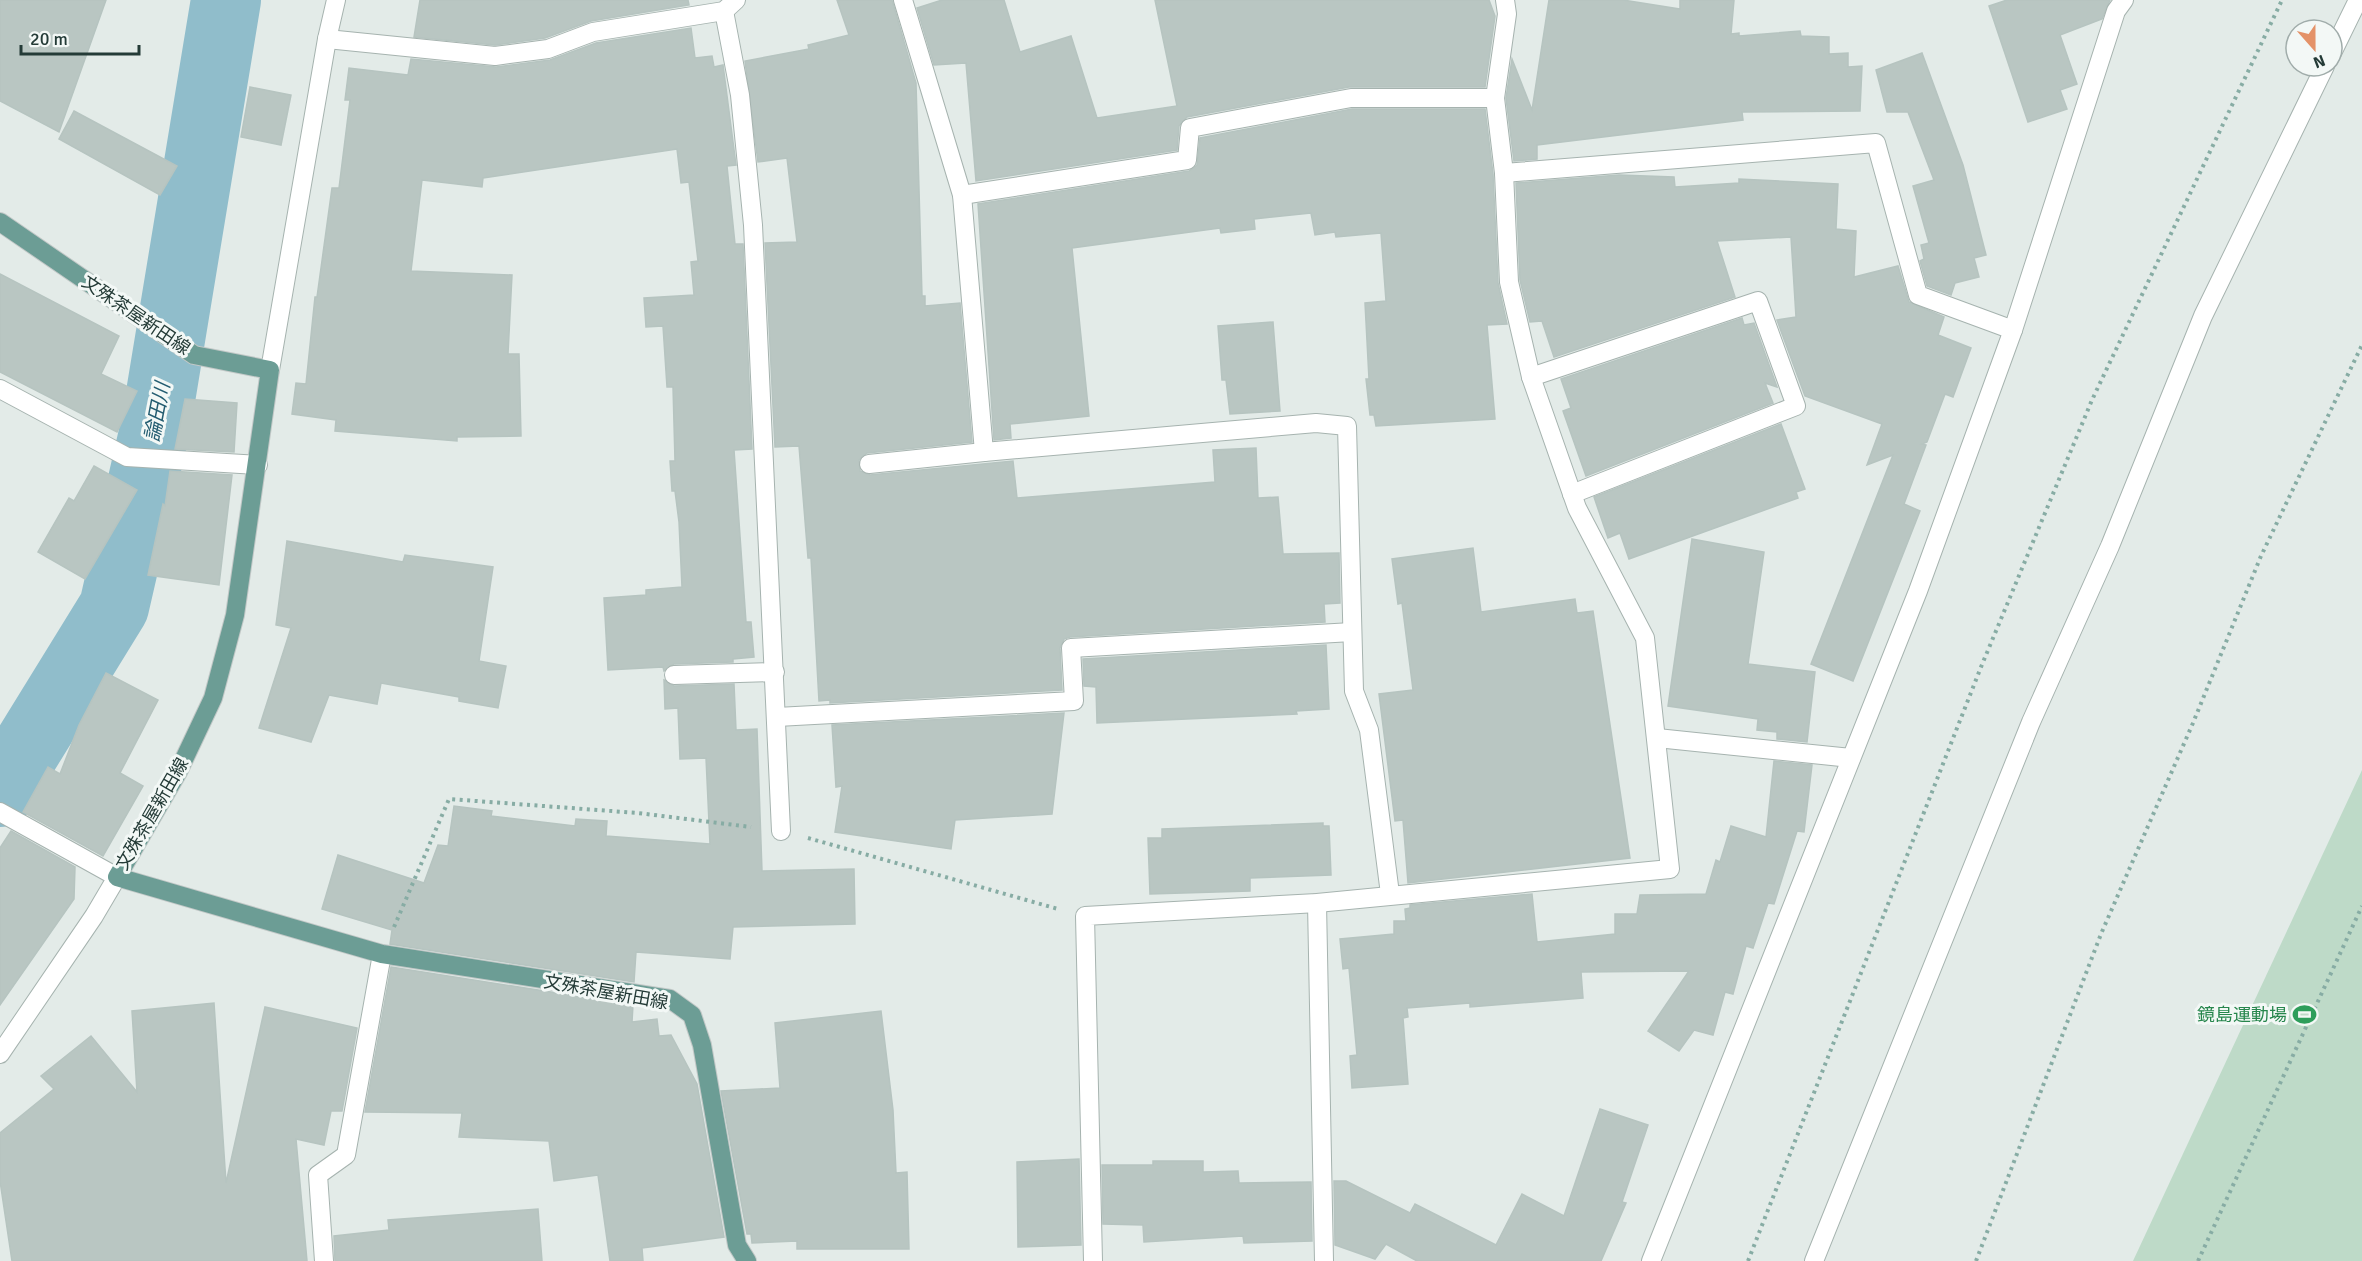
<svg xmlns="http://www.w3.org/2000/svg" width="2362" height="1261" font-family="Signika,'Noto Sans JP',sans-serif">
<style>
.green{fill:#bedac8}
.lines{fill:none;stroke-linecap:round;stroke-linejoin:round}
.river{stroke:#90bdcb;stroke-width:70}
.building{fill:#b9c6c2;stroke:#b6c4c0;stroke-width:1.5}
.minor-casing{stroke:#a6b3af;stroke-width:20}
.major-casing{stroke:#c2c8c7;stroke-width:20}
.path{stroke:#87aca4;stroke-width:4;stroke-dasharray:3 4.5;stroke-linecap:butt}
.minor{stroke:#fff;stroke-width:18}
.major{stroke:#6c9d95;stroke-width:18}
.labels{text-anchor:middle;stroke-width:6;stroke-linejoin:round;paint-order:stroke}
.street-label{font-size:18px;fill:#243b37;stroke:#f3f8f6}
.leisure-label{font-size:18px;fill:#27864d;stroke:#f3f8f6;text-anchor:end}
.water-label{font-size:20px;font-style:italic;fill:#245d71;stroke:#f3f8f6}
</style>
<rect width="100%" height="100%" fill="#e3ebe8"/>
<path class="green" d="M2362,770V1261H2133Z"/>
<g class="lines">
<path class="river" d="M0,792L114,607L156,424L226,0"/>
</g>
<g class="building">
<path d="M0,0H106L59,132L0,101Z"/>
<path d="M420,0H688L689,5L591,21L545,38L495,45L414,37Z"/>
<path d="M837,0H892L916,83L922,296H925V306L960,303L972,442L867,453L859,460L860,471L870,475L1013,461L1017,498L1215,482L1213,450L1256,448L1258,498L1278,497L1283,554L1339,553L1340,603L1324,604L1325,622L1070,637L1064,639L1060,648L1062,690L830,703V700L819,701L811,558H808L799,446L775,447L765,243L797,242L787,158L758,162L745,61L809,49L808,45L849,35Z"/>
<path d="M942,0H1004L1020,52L1071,36L1097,118L1177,106L1155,0H1489L1495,16L1485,87H1349L1187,117L1179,126L1177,150L976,181L966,63L934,65L917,8Z"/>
<path d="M1549,0H1623L1680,9V0H1734L1731,34L1739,33V36L1800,31L1801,36L1829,37V54L1848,53V67L1862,66L1860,111L1742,112L1743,120L1537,145V159L1514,161L1506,98L1512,59L1532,110Z"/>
<path d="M2007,0H2110L2102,19L2060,35L2077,84L2060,90L2067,109L2028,122L1989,6Z"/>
<path d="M691,28L695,58L712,56L714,67L723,65L736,165L727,166L735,244H743L752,449L734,450L746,622H751L754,657L733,659V662L674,664L664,671L663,667L608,670L604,598L646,595V590L682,587L679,522L675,491H672L670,461H675L673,387H667L663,326L646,327L644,298L694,295L691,262L698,261L689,182L681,183L677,149L483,178L482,187L422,180L411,271L512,275L508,354H519L521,436L457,437V441L335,431L336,420L292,414L296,383L306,384L315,297H317L332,188H339L350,100H345L349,68L408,75L411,59L496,67L550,60L596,43Z"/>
<path d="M1922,53L1963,165L1986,255L1974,258L1979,277L1955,283L1951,295L1927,286L1920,261L1924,259L1921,245L1929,243L1913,186L1934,180L1908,112H1887L1876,70Z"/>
<path d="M250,87L291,95L281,145L241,137Z"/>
<path d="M1352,109H1485L1493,174L1498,283L1507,324L1487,325L1495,419L1376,426L1374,415H1370L1366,379H1369L1365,303L1386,301L1381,233L1336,237L1335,232L1315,235L1311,213L1254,219L1255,229L1221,233L1220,228L1072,248L1089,416L1010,424L1011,438L994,440L978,204L1189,171L1197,165L1200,138Z"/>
<path d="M74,111L177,166L160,195L59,139Z"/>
<path d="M1619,175L1674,177L1675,187L1739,183V179L1838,184L1836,229L1856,231L1854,277L1898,266L1909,302L1944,317L1938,335L1971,348L1953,397L1945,394L1927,442L1922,444L1926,445L1904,504L1920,511L1853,681L1811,664L1893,455L1867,465L1882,424L1805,396L1777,320L1796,317L1791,237L1717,241L1735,297L1554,357L1542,321L1530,322L1520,280L1516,183Z"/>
<path d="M0,274L119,336L101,374L137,391L117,432L0,372Z"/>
<path d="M1742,318L1744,325L1754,323L1777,387L1765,383L1773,403L1586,476L1563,411L1571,408L1561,379Z"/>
<path d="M1273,322L1280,411L1230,414L1226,380H1222L1218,326Z"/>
<path d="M185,399L237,403L234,452L175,449Z"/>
<path d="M1781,424L1805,489L1796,492L1798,498L1629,559L1620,533L1608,538L1594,497Z"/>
<path d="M94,466L137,490L85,579L38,552L69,498L74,501Z"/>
<path d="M170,471L232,475L219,585L148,575L163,504L165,506Z"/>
<path d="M1692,539L1764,552L1748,664L1815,672L1807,742L1777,739V732L1757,730L1758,719L1668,706Z"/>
<path d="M287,541L403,562L405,555L493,567L479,661L506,666L498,708L459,701V697L381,683L377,704L329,695L311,742L259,728L291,628L276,625Z"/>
<path d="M1473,548L1481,612L1575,599L1577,613L1593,611L1630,858L1408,883L1403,820L1395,821L1379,694L1413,690L1402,603L1398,604L1392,559Z"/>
<path d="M1326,645L1329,709L1296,711L1297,714L1097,723L1096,687L1084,686L1083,659Z"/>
<path d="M106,673L158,700L120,773L143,786L103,856L23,812L48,767L60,774L79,725Z"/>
<path d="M664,680L674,686L734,684L736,730L757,729L762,871L854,869L855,924L733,927L730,959L636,952L634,982L390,944L392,930L322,909L338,855L424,883L438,845L448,846L454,806L492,811L491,816L575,826L576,819L607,821L606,836L710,844L706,758L680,759L678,708L665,709Z"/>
<path d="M1064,713L1052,814L955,820L951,849L835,832L842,786L836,787L832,725Z"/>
<path d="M1774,761L1812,765L1804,832L1797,831L1774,904L1768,903L1753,948L1746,946L1733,994L1725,992L1713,1035L1694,1030L1679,1051L1648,1031L1689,971L1581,972L1583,998L1470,1007V1003L1407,1008L1408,1017L1403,1018L1408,1084L1352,1088L1350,1056L1357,1055L1349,968L1343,969L1340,939L1394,934V921H1406L1405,909L1410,908V905L1532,894L1537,942L1615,934V914H1637L1640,895L1706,894L1716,860L1720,862L1731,826L1766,837Z"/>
<path d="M1323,823V826H1329L1331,875L1250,878V891L1150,894L1148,838H1162V829Z"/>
<path d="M11,831L75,867L74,899L0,1005V848Z"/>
<path d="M391,967L633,1005L632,1022L657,1019L659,1036L671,1035L697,1084L724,1237L642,1248L643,1261H610L598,1175L554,1181L549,1141L459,1137L462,1113L365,1112Z"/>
<path d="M214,1003L226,1183L265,1007L357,1028L342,1111H331L324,1145L296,1139L307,1261H12L0,1181V1133L54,1089L41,1076L91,1036L137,1092L132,1011Z"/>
<path d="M881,1011L893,1110L896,1173L907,1172L909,1249H797V1241L752,1243L751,1234H747L721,1091L780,1088L775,1023Z"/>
<path d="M1600,1109L1648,1125L1622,1202L1626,1203L1601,1261H1417L1386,1244L1375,1259L1335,1245L1334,1181H1346L1410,1213L1415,1204L1496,1245L1522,1194L1564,1216Z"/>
<path d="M1079,1159L1081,1245L1018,1247L1017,1162Z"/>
<path d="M1153,1161H1203V1172L1238,1171L1239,1183L1311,1182L1312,1241L1244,1243L1243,1236L1144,1242L1143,1225L1103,1224L1102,1165H1153Z"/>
<path d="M538,1209L542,1261H335L334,1236L389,1230L388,1220Z"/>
</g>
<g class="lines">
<defs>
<g id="minor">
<path d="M903,0L962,195L984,452L1316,423L1347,426L1354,691L1369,730L1390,894"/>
<path d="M724,11L740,95L753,225L781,831"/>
<path d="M327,39L495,56L548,49L593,32L724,11L736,0"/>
<path d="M2332,53L2358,0"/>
<path d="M1504,173L1876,143L1918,295L2013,330"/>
<path d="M962,195L1187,160L1190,128L1351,98H1495"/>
<path d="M270,370L327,39L336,0"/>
<path d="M1531,377L1758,301L1796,406L1572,494"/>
<path d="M0,389L127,457L258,465"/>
<path d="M869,464L984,452"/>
<path d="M674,675L775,672"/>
<path d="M777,717L1074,701L1071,648L1352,632"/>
<path d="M1657,738L1851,758"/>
<path d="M0,812L117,877L94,916L0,1054"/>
<path d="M1317,903L1324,1261"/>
<path d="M324,1261L318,1175L346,1155L382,954"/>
<path d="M1093,1261L1085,916L1317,903L1670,869L1645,638L1577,508L1531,377L1509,282L1504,173L1495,98L1507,14L1505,0"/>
<path d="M1651,1261L1918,591L2013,330L2116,11L2124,0"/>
<path d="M1814,1261L2031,722L2110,546L2203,316L2325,66"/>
</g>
<path id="major" d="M0,222L194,355L270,370L235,615L213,698L178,772L117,877L382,954L670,999L692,1015L702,1045L737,1245L747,1261"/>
</defs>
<use href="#minor" class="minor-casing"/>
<use href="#major" class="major-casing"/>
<g class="path">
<path d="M808,838L1058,909"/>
<path d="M394,927L449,799L638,813L751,827"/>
<path d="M1748,1261L1981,667L2092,400L2282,0"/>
<path d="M1976,1261L2101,934L2193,723L2261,556L2362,345"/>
<path d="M2198,1261L2362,906"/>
</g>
<use href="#minor" class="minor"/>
<use href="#major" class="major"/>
</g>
<defs>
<symbol id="stadium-bare" viewBox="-9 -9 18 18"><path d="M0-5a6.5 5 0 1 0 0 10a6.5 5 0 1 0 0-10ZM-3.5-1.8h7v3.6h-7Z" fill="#2e9e5b" stroke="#f3f8f6" stroke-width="2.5" paint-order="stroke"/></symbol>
</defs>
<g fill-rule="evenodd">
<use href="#stadium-bare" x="2288" y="998" width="33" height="33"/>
</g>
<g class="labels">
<g class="street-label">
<text transform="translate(136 315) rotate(34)" y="6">文殊茶屋新田線</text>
<text transform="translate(152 814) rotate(-60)" y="6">文殊茶屋新田線</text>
<text transform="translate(606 992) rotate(10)" y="6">文殊茶屋新田線</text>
</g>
<g class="leisure-label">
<text x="2287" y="1021">鏡島運動場</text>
</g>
<g class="water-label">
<text transform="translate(157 412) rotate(-79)" y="7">論田川</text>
</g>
</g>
<g transform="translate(2314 48) rotate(159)"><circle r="28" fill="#f3f8f6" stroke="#a0acaa" stroke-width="1.5"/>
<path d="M0-4.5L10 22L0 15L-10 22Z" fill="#e49268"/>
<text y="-9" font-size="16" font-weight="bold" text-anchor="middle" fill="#243b37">N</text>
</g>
<path d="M21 45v9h118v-9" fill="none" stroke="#243b37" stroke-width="3"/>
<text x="30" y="45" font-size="18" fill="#243b37" stroke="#f3f8f6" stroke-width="4.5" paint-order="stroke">20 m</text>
</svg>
